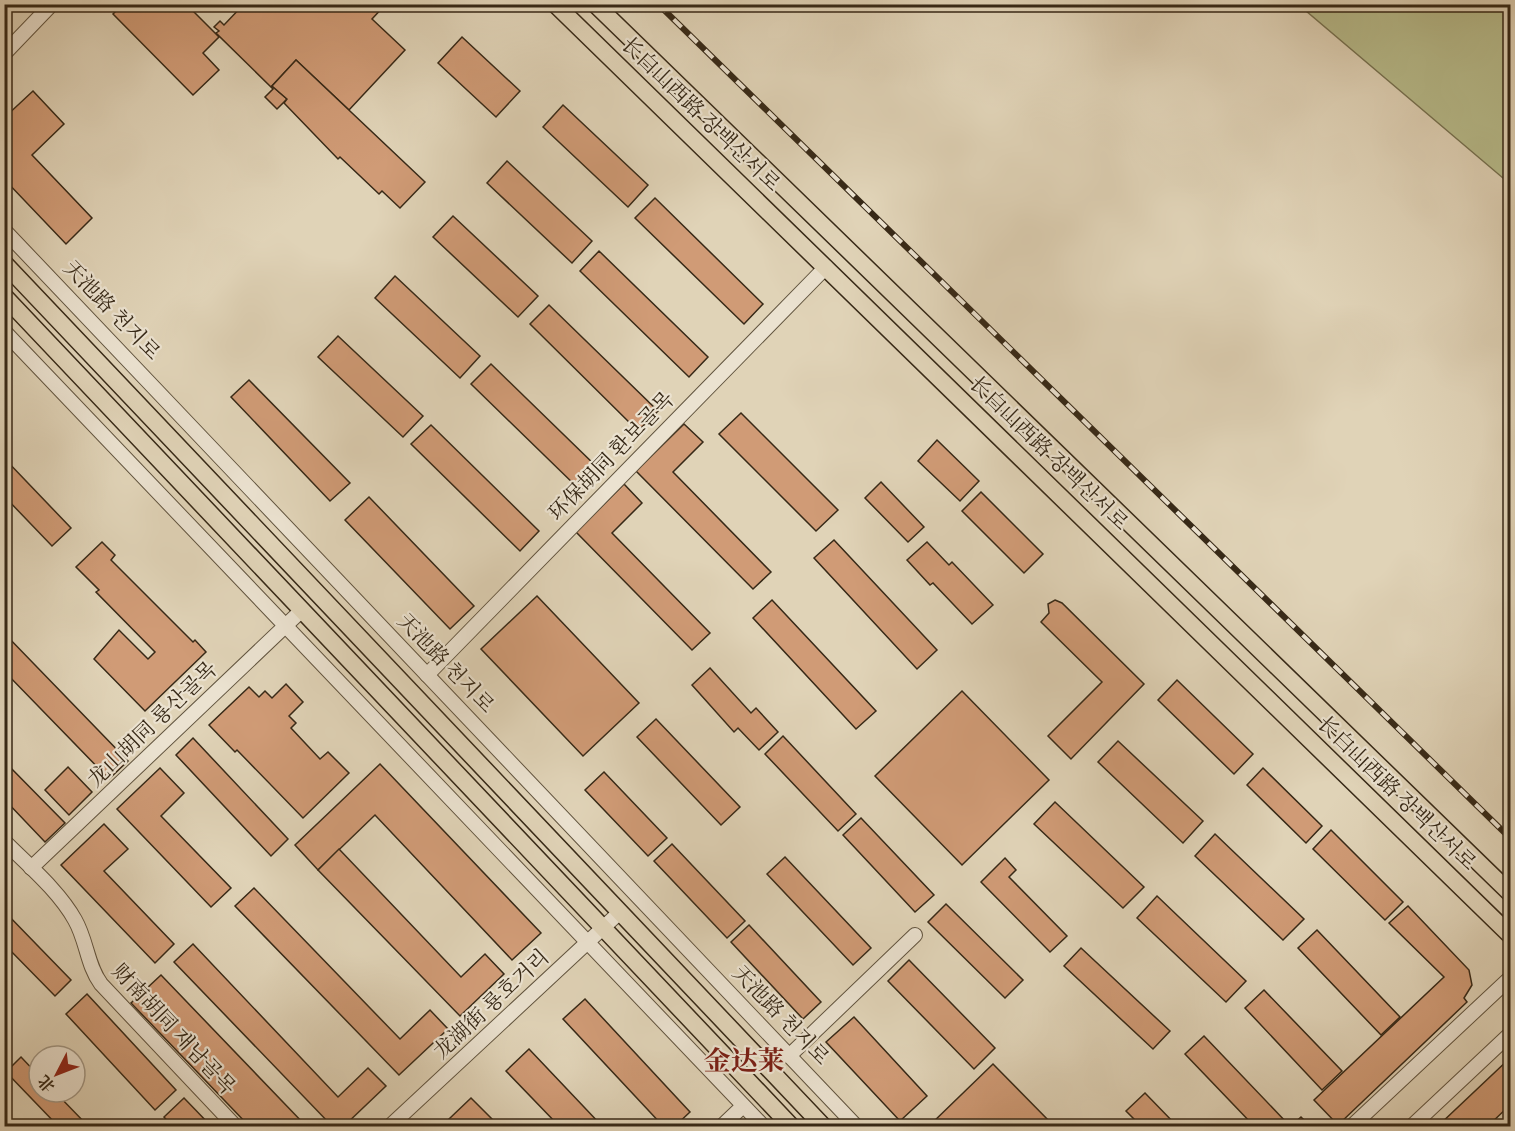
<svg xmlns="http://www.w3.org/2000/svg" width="1515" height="1131" font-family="'IM FELL Double Pica','Noto Serif SC','Noto Serif KR',serif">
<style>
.green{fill:#b7bb8b;stroke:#777251;stroke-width:1.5}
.building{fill:#d09b76;stroke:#372917;stroke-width:1.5}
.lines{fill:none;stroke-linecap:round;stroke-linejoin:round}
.minor-casing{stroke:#61543f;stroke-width:16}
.major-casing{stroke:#372917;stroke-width:19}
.minor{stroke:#ebe2d0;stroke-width:14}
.major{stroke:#e0d3b7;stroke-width:16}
.rail-casing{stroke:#372917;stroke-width:6}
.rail{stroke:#ebe2d0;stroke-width:4;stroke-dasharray:11;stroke-linecap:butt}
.labels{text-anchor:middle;stroke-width:4.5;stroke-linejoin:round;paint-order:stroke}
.street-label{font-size:21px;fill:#372917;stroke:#ebe2d0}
.district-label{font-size:27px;font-weight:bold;fill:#7a1f14;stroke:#ebe2d0}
</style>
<rect width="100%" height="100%" fill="#e0d3b7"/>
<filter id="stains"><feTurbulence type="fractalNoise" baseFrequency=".00333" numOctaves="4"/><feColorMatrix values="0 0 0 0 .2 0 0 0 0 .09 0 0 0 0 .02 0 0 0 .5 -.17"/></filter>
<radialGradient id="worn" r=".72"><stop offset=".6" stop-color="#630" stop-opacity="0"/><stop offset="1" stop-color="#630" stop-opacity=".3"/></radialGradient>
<path class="green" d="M1299,5H1510V184Z"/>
<g class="building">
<path d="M123,4H186L219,37L203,53L219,70L193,95L113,14Z"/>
<path d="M244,4H386L372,19L405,50L349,110L296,60L272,86L287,99L277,109L265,97L273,89L216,33L219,31L214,27L220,21L224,25Z"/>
<path d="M462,37L520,91L496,117L438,63Z"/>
<path d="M296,60L425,182L400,208L382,191L379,194L340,157L338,159L284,103L287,99L272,86Z"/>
<path d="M33,91L64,124L32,155L92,218L66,244L4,179V118Z"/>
<path d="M563,105L648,185L628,207L543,127Z"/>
<path d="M507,161L592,241L572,263L487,183Z"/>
<path d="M655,198L763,304L744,324L635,218Z"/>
<path d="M453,216L538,296L518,317L433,237Z"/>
<path d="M599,251L708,357L689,377L580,271Z"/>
<path d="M395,276L480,356L460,378L375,298Z"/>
<path d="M549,305L658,411L638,431L530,324Z"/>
<path d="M338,336L423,416L403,437L318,357Z"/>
<path d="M491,364L600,470L580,490L471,384Z"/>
<path d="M249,380L350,483L330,501L231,397Z"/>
<path d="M741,413L838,510L816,531L719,434Z"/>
<path d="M684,424L703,442L673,472L771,572L753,589L636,471Z"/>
<path d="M431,425L539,531L520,551L411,444Z"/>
<path d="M937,440L979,481L960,501L918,461Z"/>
<path d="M4,458L71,528L52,546L4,496Z"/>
<path d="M881,482L924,527L908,542L865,498Z"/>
<path d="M624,484L642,503L612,533L710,633L692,650L576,532Z"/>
<path d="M981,492L1043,554L1024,573L962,511Z"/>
<path d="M369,497L474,606L450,629L345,520Z"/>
<path d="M834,540L937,650L917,669L814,558Z"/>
<path d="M102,542L115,555L111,560L193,642L195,640L206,652L145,711L94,659L119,630L148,659L155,652L96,592L99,590L76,567Z"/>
<path d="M927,542L949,565L952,562L993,605L972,624L933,583L930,585L907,560Z"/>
<path d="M537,596L639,703L583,756L481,649Z"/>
<path d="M772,600L876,711L856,729L753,618Z"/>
<path d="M1055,600L1062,603L1144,684L1071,759L1048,736L1102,682L1041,622L1049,613L1048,604Z"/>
<path d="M4,633L128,761L109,779L4,671Z"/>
<path d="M710,668L751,713L756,708L778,732L759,750L738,728L734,732L692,685Z"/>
<path d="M1177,680L1253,754L1234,774L1158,700Z"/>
<path d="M286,684L303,702L289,716L296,723L291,728L320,759L328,752L349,773L303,818L237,750L235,752L209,725L249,687L259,697L265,691L272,698Z"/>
<path d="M962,691L1049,780L962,865L875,776Z"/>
<path d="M656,719L740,807L721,825L637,737Z"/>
<path d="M783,736L856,814L838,831L765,754Z"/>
<path d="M193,738L288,839L271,856L176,755Z"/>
<path d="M1118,741L1203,821L1183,843L1098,762Z"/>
<path d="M4,761L65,823L45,842L4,799Z"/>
<path d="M380,764L541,933L512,960L375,815L318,870L295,845Z"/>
<path d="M68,767L92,792L69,815L45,790Z"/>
<path d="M160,768L184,793L161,816L231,888L211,907L117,809Z"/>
<path d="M1263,768L1322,826L1306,843L1247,785Z"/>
<path d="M604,772L667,838L648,856L585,790Z"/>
<path d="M1055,802L1144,887L1123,908L1034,824Z"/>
<path d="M861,818L934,895L915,912L843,835Z"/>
<path d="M104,824L128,849L104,871L174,944L155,963L61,865Z"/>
<path d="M1331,830L1403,902L1385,920L1313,849Z"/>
<path d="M1215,834L1304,919L1283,940L1195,856Z"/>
<path d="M672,844L745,921L727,938L654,861Z"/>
<path d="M339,849L461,977L485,954L504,974L460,1016L318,870Z"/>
<path d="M785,857L871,948L853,965L767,874Z"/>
<path d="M1005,858L1016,870L1009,877L1067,936L1050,952L981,882Z"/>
<path d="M254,888L400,1039L430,1010L448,1029L399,1075L235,906Z"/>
<path d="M1157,896L1246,981L1226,1002L1137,918Z"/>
<path d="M946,904L1023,980L1005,998L928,922Z"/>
<path d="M1408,906L1469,970L1472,985L1464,998L1467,1002L1338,1125L1314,1100L1444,977L1389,923Z"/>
<path d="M4,911L71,980L55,996L4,944Z"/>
<path d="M749,925L821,1002L803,1019L731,942Z"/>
<path d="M1317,930L1400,1017L1381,1035L1298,948Z"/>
<path d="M193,944L338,1097L368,1068L386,1086L344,1126H332L174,962Z"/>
<path d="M1081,948L1170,1031L1153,1049L1064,966Z"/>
<path d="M909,960L995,1048L974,1069L888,981Z"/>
<path d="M161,975L306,1126H249L131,1003Z"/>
<path d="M1264,990L1342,1071L1322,1090L1245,1008Z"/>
<path d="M87,994L176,1090L155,1110L66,1014Z"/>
<path d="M585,999L690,1112L675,1126H663L563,1019Z"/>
<path d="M854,1017L927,1096L900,1121L826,1042Z"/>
<path d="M1204,1036L1287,1123L1284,1126H1254L1185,1054Z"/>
<path d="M529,1049L602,1126H559L506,1071Z"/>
<path d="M21,1057L39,1076V1092H55L88,1126H58L6,1072Z"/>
<path d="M1510,1058V1105L1488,1126H1438Z"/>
<path d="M993,1064L1054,1126H929Z"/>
<path d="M1145,1093L1177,1126H1141L1126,1111Z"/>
<path d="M184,1098L211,1126H172L164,1117Z"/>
<path d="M471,1098L499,1126H456L449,1119Z"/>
<path d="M1301,1117L1310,1126H1291Z"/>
</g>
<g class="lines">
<defs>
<g id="minor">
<path d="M4,54L52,4"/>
<path d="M4,230L856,1126"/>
<path d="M4,331L763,1126"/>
<path d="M427,675L826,267"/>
<path d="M4,841C28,865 59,891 75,920C87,941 87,965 101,984L235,1126"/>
<path d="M31,868L302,610"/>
<path d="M789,1056L915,935"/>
<path d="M390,1126L620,912"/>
<path d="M722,1126L743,1106"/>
<path d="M1352,1126L1510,978"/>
<path d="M1412,1126L1510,1034"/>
</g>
<g id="major">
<path d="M555,4L1510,935"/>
<path d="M595,4L1510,893"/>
<path d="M4,263L823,1126"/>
<path d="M4,296L791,1126"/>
</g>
</defs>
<use href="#minor" class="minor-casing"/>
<use href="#major" class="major-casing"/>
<use href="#minor" class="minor"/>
<use href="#major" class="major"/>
<defs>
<path id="rail" d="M658,4L1510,838"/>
</defs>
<use href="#rail" class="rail-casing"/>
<use href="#rail" class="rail"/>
</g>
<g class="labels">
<g class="street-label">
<text transform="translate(701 114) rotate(44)" y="7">长白山西路 장백산서로</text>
<text transform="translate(112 310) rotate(46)" y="7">天池路 천지로</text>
<text transform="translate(1049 453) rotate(44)" y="7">长白山西路 장백산서로</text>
<text transform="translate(611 456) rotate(-46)" y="7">环保胡同 환보골목</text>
<text transform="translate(446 663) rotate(46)" y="7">天池路 천지로</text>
<text transform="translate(152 724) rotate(-44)" y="7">龙山胡同 룡산골목</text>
<text transform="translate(1397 793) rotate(44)" y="7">长白山西路 장백산서로</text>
<text transform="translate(491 1004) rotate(-43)" y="7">龙湖街 룡호거리</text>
<text transform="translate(781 1015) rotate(46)" y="7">天池路 천지로</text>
<text transform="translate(174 1029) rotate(47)" y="7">财南胡同 재남골목</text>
</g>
<g class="district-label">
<text x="744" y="1070">金达莱</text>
</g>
</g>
<rect width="1515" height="1131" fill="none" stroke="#e0d3b7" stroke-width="24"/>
<rect x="6" y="6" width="1503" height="1119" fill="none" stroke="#372917" stroke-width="3"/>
<rect x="12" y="12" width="1491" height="1107" fill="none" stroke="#372917" stroke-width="1.5"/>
<g transform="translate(57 1074) rotate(228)"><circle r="28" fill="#ebe2d0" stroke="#a39886" stroke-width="1.5"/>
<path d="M0-4.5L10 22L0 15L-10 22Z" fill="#8f2418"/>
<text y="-9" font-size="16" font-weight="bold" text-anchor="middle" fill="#372917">北</text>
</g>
<rect width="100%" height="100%" filter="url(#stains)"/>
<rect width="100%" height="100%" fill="url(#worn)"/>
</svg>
